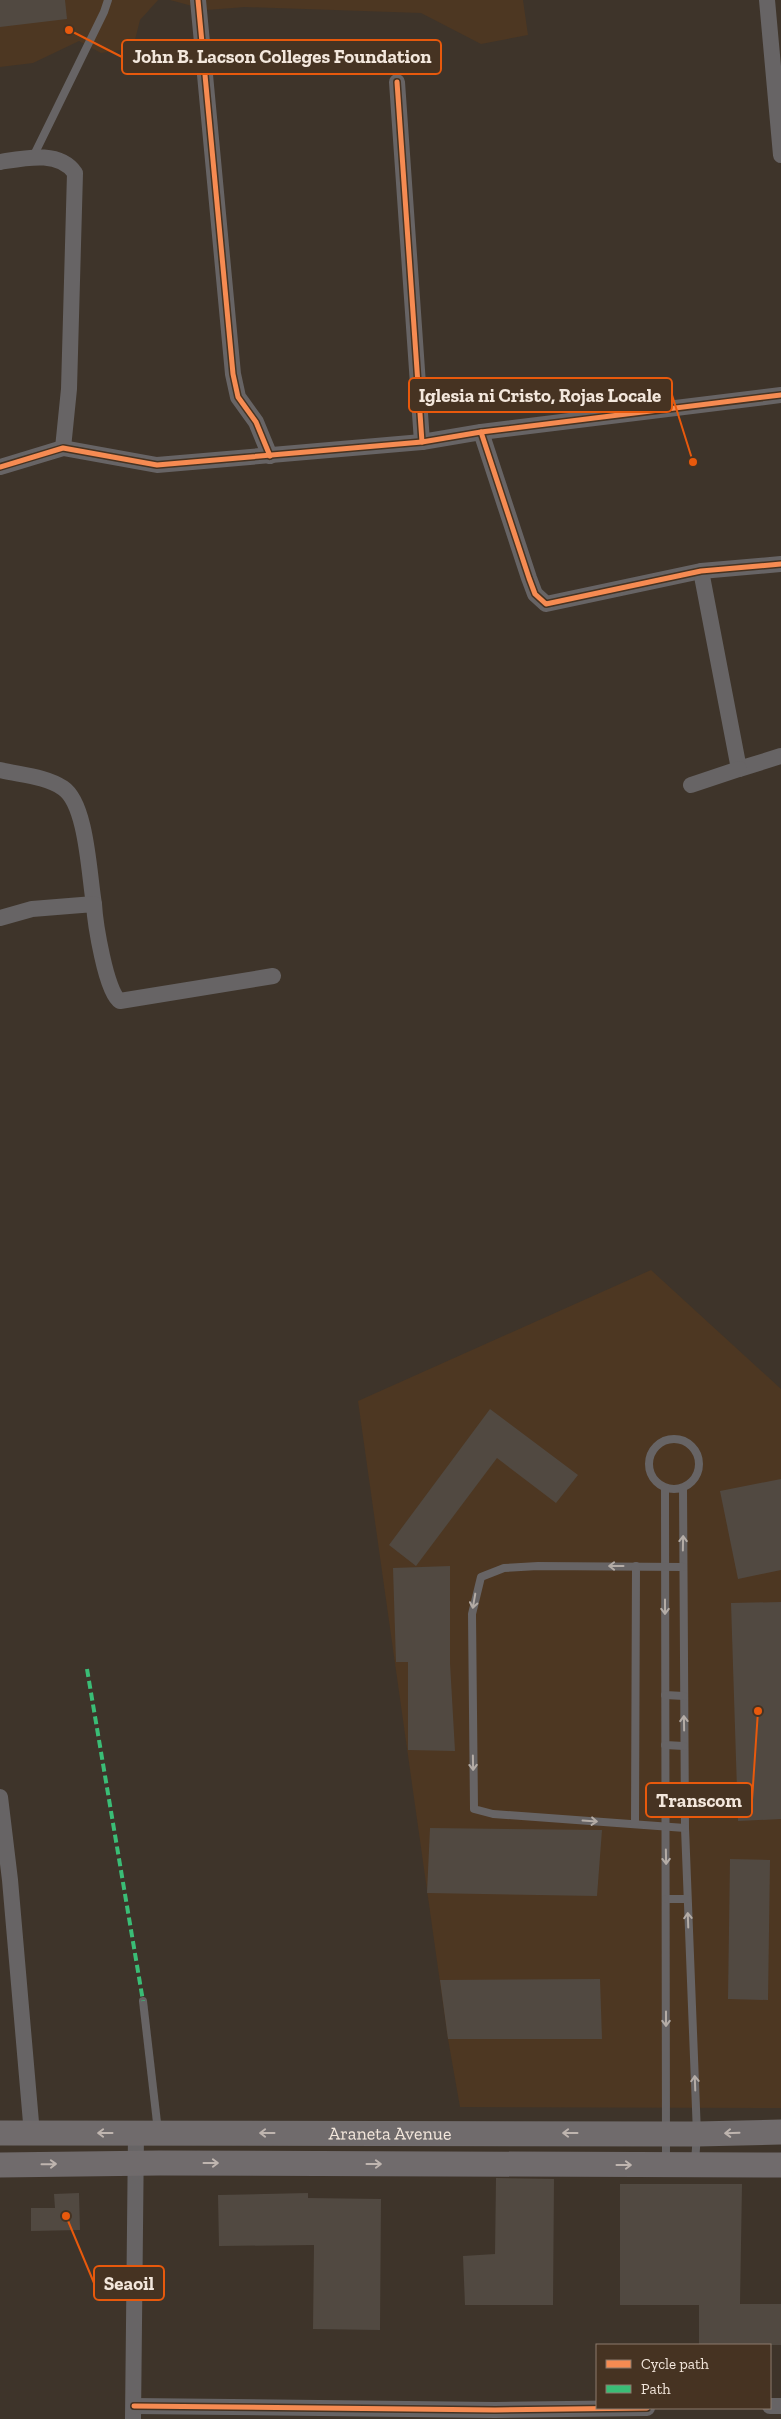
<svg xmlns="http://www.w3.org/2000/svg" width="781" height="2419" font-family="'Zilla Slab',serif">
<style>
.built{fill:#4d3722}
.building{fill:#514941}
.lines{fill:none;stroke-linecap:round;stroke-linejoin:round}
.service{stroke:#676465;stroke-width:8}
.minor{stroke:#676465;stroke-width:16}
.primary{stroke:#706b6c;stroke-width:25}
.quiet{stroke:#3abd76;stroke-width:4;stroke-dasharray:8 4;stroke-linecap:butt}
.cycleway-casing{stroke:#463322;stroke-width:8}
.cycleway{stroke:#f68b52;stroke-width:5}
.oneway{stroke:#b4aca6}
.oneway2{stroke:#bfb5af}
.labels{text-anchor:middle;stroke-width:5;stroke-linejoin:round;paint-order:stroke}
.street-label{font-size:18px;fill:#f3e7dc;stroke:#463322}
.leader{fill:none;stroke:#e8590c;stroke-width:2}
.callout-dot{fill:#e8590c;stroke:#463322;stroke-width:2}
.callout{fill:#463322;stroke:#e8590c;stroke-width:2}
.callout-label{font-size:19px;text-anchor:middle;font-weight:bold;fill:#f3e7dc}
</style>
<rect width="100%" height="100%" fill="#3e342a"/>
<g class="built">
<path d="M0,0H158L140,20L133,48L101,53L79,41L33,63L0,67Z"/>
<path d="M170,0H523L528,35L481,44L421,13L245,7L207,10Z"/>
<path d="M651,1270L781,1389V2108L460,2107L448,2039L358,1401Z"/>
</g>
<g class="building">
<path d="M0,0H65L67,19L0,27Z"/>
<path d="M490,1409L578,1475L556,1503L497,1458L416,1566L389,1545Z"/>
<path d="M781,1479V1570L738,1579L720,1491Z"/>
<path d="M450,1566V1663L455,1751L408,1750V1662H396L393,1568Z"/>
<path d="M781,1602V1819L738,1821L731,1603Z"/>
<path d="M430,1828L602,1830L597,1896L427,1893Z"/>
<path d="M730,1859L770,1860L768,2000L728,1999Z"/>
<path d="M600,1979L602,2039H448L440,1980Z"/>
<path d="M496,2178L554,2179L553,2305H465L463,2256L495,2254Z"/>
<path d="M620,2184H742L740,2304H781V2345H699V2305H620Z"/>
<path d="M79,2193L80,2230L31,2231V2208H55L54,2194Z"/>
<path d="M308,2193V2198L381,2199L380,2330L313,2329L314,2245L219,2246L218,2195Z"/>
</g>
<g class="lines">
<g class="service">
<path d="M33,157L104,12L108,0"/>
<circle cx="674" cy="1464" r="25"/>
<path d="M665,1488L666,2161"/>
<path d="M683,1488L685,1828L697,2134L695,2162"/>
<path d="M683,1567L538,1566L504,1568L481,1577L472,1614L474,1809L493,1814L685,1828"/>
<path d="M665,1695L684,1696"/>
<path d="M665,1745L684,1746"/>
<path d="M635,1824L636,1566"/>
<path d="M666,1899H687"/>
<path d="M143,2001L158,2131"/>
</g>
<g class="minor">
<path d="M198,0L233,374L238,397L256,422L270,456"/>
<path d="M767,0L781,155"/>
<path d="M397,82L422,442"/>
<path d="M0,162C25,158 59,150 75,173L69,389L63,448"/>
<path d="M481,432L529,578L535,594L546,604L701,571L781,564"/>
<path d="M0,467L63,448L157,465L422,442L481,432L781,395"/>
<path d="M701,571L739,769L781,756"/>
<path d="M0,770C20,775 45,776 63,788C87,804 89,876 94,904"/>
<path d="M691,785L739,769"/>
<path d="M0,918L32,909L94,904C95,922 106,993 120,1001L273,976"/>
<path d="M0,1797L10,1880L32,2134"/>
<path d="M134,2406L495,2410L647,2408"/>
<path d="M770,2406H781"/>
<path d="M133,2419L136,2133"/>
</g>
<g class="primary">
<path id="s1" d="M0,2133L697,2134L781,2132"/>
<path d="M0,2165L159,2163L781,2165"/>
</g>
<path class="quiet" d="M87,1669L143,2001"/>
<defs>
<g id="cycleway">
<path d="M198,0L233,374L238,397L256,422L270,456"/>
<path d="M397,82L422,442"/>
<path d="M481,432L529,578L535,594L546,604L701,571L781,564"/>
<path d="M0,467L63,448L157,465L422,442L481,432L781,395"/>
<path d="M134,2406L495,2410L647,2408"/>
</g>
</defs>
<use href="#cycleway" class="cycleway-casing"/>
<use href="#cycleway" class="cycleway"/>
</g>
<defs><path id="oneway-shaft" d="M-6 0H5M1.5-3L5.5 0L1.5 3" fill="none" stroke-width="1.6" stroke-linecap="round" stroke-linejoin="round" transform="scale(1.25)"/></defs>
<g class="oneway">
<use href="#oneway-shaft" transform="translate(683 1543) rotate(-89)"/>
<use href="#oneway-shaft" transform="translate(616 1566) rotate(180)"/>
<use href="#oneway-shaft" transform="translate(474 1601) rotate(100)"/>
<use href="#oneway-shaft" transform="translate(665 1607) rotate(90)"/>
<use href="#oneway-shaft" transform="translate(684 1723) rotate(-91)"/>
<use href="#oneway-shaft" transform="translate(473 1763) rotate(89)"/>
<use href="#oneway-shaft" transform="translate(590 1821) rotate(4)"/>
<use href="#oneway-shaft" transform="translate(666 1857) rotate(89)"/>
<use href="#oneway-shaft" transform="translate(688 1920) rotate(-92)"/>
<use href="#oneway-shaft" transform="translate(666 2019) rotate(90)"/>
<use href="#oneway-shaft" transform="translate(695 2083) rotate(-92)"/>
</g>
<g class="oneway2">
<use href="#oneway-shaft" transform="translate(105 2133) rotate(180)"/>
<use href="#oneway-shaft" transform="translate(267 2133) rotate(180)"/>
<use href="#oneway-shaft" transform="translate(570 2133) rotate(180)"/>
<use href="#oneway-shaft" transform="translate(732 2133) rotate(178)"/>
<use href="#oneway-shaft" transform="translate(211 2163)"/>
<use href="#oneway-shaft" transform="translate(49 2164) rotate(-1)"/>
<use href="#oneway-shaft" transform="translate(374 2164)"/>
<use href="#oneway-shaft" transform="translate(624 2165)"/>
</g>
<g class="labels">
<g class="street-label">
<text dy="6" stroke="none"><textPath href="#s1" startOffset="390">Araneta Avenue</textPath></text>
</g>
</g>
<path class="leader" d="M69 30L122 57M693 462L672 395M758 1711L752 1800M66 2216L94 2283"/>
<g class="callout-dot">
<circle cx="69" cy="30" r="5"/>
<circle cx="693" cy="462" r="5"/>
<circle cx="758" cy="1711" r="5"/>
<circle cx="66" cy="2216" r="5"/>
</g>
<g class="callout">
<rect x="122" y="40" width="319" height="34" rx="5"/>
<rect x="409" y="378" width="263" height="34" rx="5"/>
<rect x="646" y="1783" width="106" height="34" rx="5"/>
<rect x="94" y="2266" width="70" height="34" rx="5"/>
</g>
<g class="callout-label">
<text x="282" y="63">John B. Lacson Colleges Foundation</text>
<text x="540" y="402">Iglesia ni Cristo, Rojas Locale</text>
<text x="699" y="1807">Transcom</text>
<text x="129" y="2290">Seaoil</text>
</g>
<rect x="596" y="2344" width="175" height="65" fill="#463322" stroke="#8b7b6c"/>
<rect x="606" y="2360" width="25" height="8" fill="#f68b52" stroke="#8b7b6c"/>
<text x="641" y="2369" font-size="15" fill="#f3e7dc">Cycle path</text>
<rect x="606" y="2385" width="25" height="8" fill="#3abd76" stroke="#8b7b6c"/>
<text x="641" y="2394" font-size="15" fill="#f3e7dc">Path</text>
</svg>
